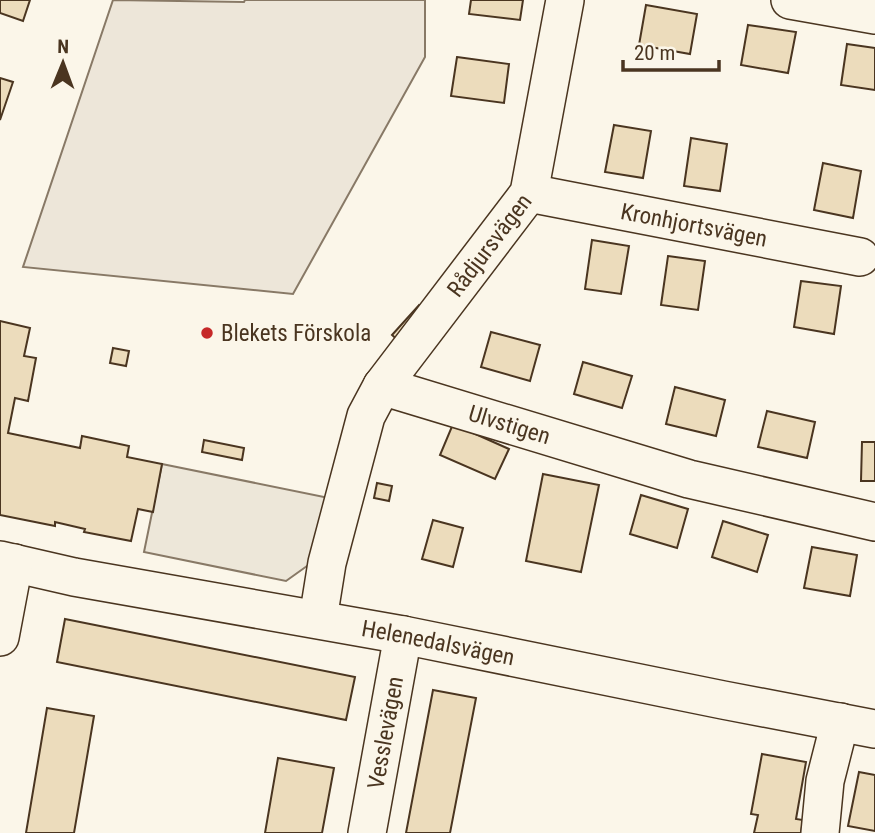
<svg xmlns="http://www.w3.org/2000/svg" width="875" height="833" font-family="'Roboto Condensed',sans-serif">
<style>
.green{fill:#ede6d9;stroke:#887966;stroke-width:2}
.parking{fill:#ede7d9;stroke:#887966;stroke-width:2}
.building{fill:#ecdcbc;stroke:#4a3520;stroke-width:2}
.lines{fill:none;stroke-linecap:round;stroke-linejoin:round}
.minor-casing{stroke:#4a3520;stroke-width:40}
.minor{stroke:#fbf6e9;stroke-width:37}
.poi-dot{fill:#c62828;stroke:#fbf6e9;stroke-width:2.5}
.labels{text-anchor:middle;stroke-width:5;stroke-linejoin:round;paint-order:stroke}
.street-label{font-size:23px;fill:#4a3520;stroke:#fbf6e9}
.poi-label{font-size:23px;fill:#4a3520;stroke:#fbf6e9;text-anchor:start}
</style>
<rect width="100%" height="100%" fill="#fbf6e9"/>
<path class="green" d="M113,0L244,2L245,0H425V57L293,294L23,267Z"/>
<path class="parking" d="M162,464L329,498L314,561L286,581L144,552Z"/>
<g class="building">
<path d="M0,0H30L23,21L0,13Z"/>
<path d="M471,0H523L520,20L469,14Z"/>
<path d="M646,5L697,14L690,54L639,45Z"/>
<path d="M748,25L796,32L788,73L741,65Z"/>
<path d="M847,44L875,48V90L841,85Z"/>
<path d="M457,57L509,64L504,103L451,96Z"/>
<path d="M0,78L13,82L0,120Z"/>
<path d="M614,125L651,131L643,178L605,172Z"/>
<path d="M691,138L727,144L720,191L684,186Z"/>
<path d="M823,163L861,171L853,218L814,210Z"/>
<path d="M592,240L629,246L621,294L585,289Z"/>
<path d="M668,256L705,261L698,310L661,305Z"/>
<path d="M801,281L841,286L834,334L794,327Z"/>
<path d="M419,305L429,313L401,343L392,335Z"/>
<path d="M0,321L30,328L24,356L36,358L28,401L15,398L8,433L80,448L82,436L129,446L127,457L162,464L153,512L138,509L131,541L84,532L85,529L55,522V526L0,515Z"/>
<path d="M491,332L540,345L530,381L481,367Z"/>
<path d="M113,348L129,351L126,366L110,363Z"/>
<path d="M583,362L632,376L622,408L574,394Z"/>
<path d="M675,387L725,400L716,436L666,424Z"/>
<path d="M767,411L815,422L807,458L758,447Z"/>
<path d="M453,424L509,449L495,479L440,455Z"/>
<path d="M204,440L244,448L242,460L202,452Z"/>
<path d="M862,442H875V481H861Z"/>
<path d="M543,474L599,485L581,572L526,561Z"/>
<path d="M377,483L392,486L389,501L374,498Z"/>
<path d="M641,495L688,509L677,548L630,534Z"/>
<path d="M433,520L463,528L453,567L422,559Z"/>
<path d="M723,521L768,535L757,572L712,557Z"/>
<path d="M812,547L857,555L850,596L804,588Z"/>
<path d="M65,619L355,677L346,720L57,662Z"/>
<path d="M433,690L476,698L450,833H406Z"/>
<path d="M47,708L94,716L74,833H26Z"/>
<path d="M762,754L806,762L796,819L803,820L801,833H754L758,815L751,814Z"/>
<path d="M278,758L334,768L322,833H265Z"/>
<path d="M859,772L875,775V831L848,826Z"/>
</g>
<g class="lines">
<defs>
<g id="minor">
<path d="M790,0L875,15"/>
<path id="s1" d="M529,193L860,257"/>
<path id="s2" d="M382,386L529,193L565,0"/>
<path id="s3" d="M0,560L74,577L403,635L723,700L875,729"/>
<path id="s4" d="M318,619L327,563L366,416L382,386L689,479L875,522"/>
<path d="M0,637L14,563"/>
<path id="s5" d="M367,833L403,635"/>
<path d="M820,833L825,781L840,722"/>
</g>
</defs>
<use href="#minor" class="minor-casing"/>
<use href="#minor" class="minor"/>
</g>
<circle class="poi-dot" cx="207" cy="333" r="7"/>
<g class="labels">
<g class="street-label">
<text dy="8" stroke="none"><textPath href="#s1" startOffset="168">Kronhjortsvägen</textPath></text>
<text dy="8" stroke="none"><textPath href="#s2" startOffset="177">Rådjursvägen</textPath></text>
<text dy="8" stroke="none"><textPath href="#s4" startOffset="376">Ulvstigen</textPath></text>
<text dy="8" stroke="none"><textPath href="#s3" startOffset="446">Helenedalsvägen</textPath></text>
<text dy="8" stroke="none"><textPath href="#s5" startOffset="102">Vesslevägen</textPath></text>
</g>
<g class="poi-label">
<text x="221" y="341">Blekets Förskola</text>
</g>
</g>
<g transform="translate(63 63) rotate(1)" stroke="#fbf6e9" stroke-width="5" paint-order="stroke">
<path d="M0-5L12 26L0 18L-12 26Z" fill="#4a3520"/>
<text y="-10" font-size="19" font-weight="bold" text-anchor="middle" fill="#4a3520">N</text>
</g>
<path d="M623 60v10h96v-10" fill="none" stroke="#4a3520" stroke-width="3.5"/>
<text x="634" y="60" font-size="21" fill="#4a3520" stroke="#fbf6e9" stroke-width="5" paint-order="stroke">20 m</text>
</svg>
